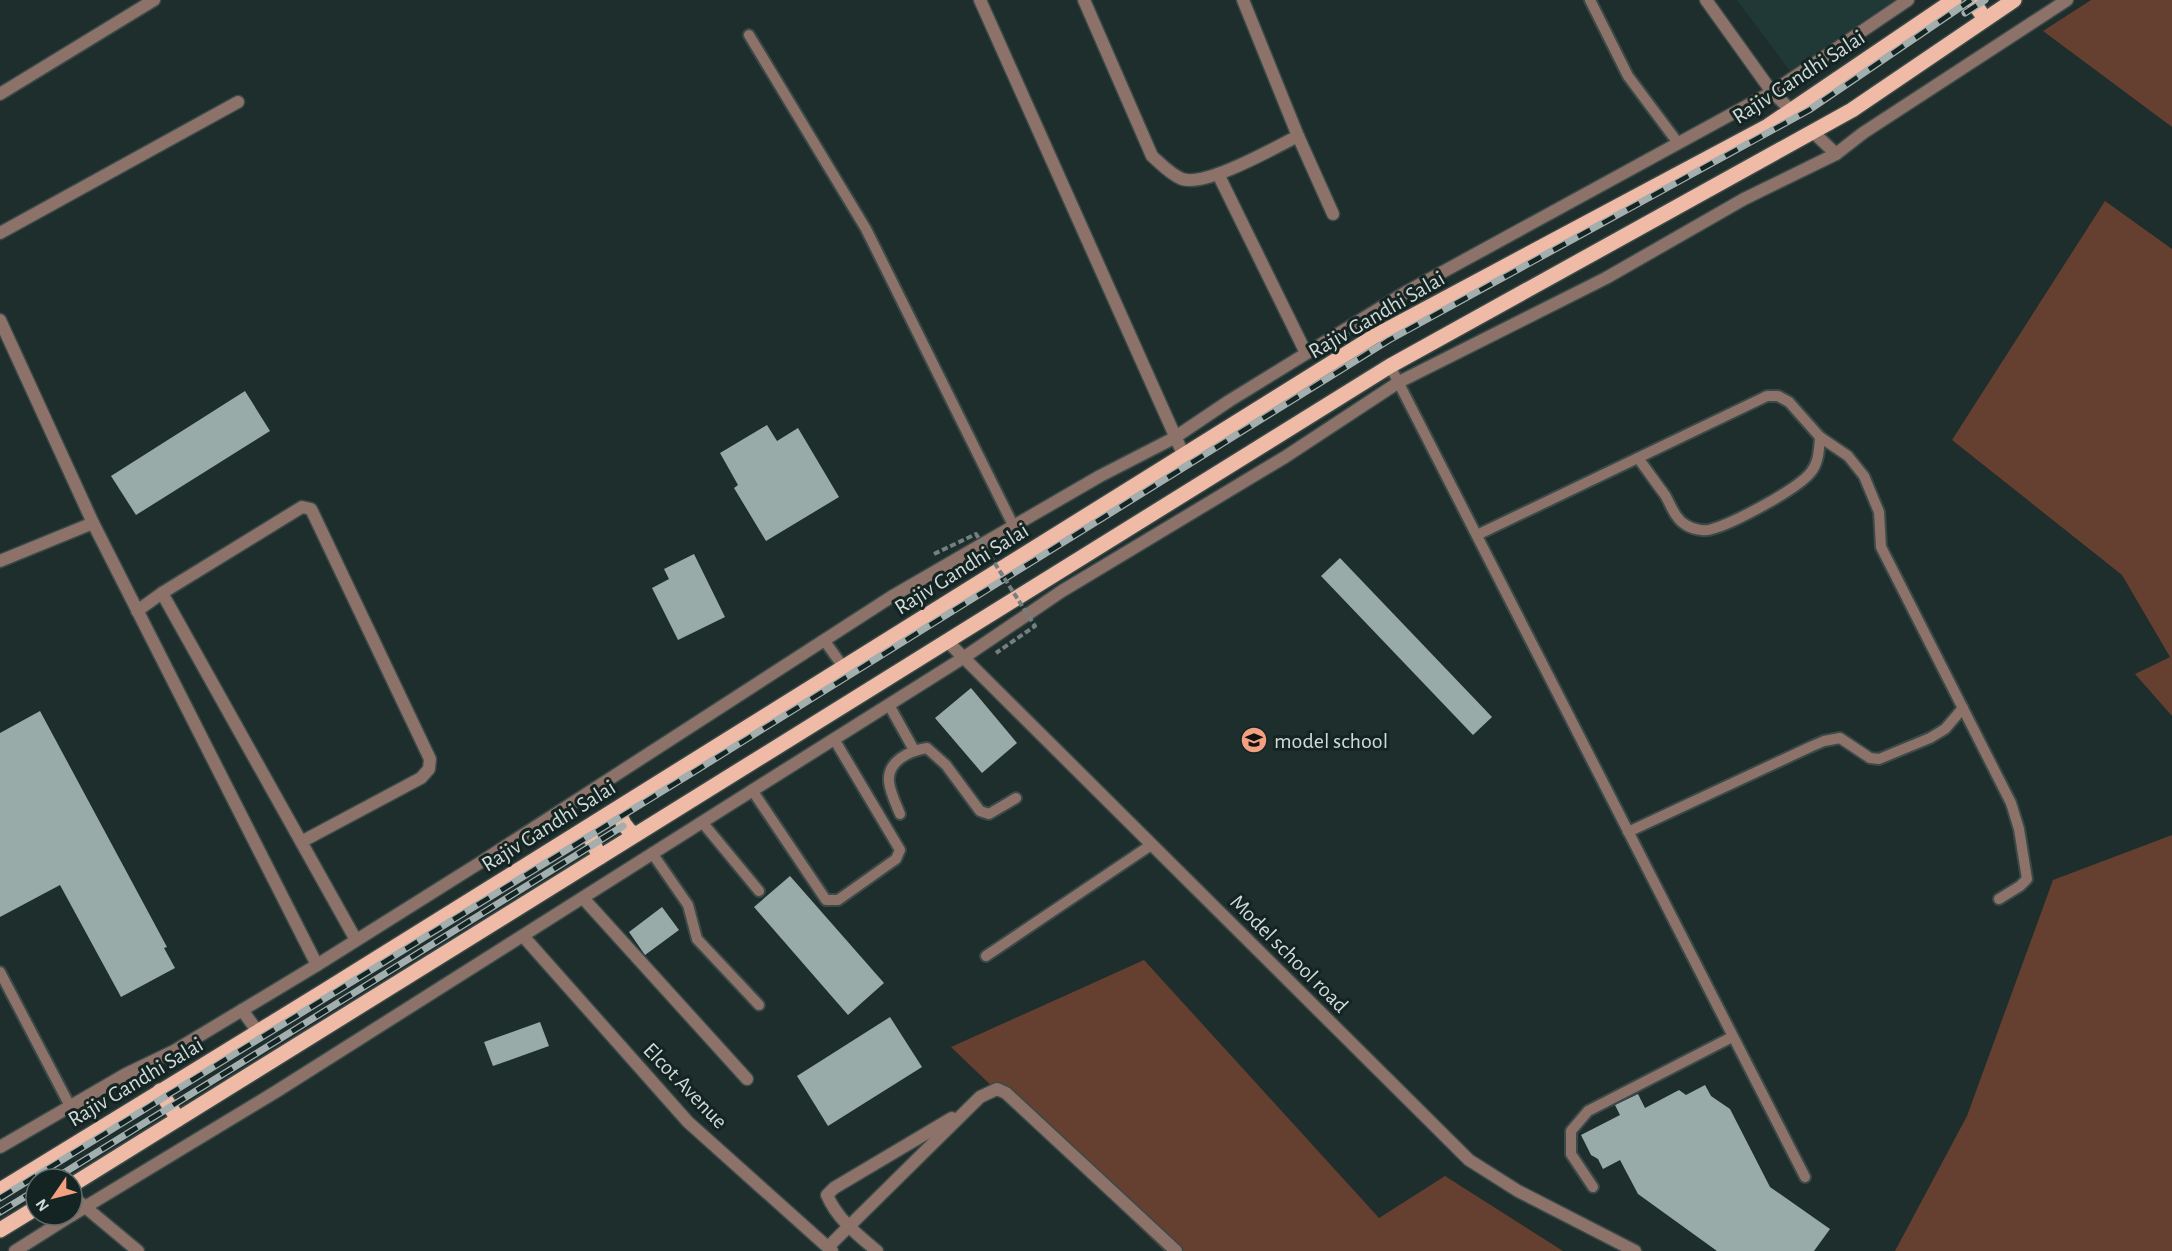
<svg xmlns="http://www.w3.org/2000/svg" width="2172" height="1251" font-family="'Alegreya Sans',sans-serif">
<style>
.built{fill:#213936}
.green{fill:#653f30}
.building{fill:#98aba8}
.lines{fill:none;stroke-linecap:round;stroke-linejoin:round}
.service-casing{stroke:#3a4a48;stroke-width:14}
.minor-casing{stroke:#3a4a48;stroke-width:15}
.tertiary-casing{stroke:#3a4a48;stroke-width:15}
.primary-casing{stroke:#3a4a48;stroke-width:18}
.service{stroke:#8c7268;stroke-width:10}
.minor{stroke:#8c7268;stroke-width:12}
.tertiary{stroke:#8c7268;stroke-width:12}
.primary{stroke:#efbaa6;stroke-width:15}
.rail-casing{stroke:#a3afae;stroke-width:7}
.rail{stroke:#142422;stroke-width:4.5;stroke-dasharray:14;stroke-linecap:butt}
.path-bridge{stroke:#73807f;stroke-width:4;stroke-dasharray:6 3;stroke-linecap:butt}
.labels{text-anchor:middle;stroke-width:6;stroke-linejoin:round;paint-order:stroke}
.street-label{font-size:22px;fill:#d0dad9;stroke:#142422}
.poi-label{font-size:22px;fill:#d0dad9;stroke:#142422;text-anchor:start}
</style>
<rect width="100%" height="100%" fill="#1e2e2c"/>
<path class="built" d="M1737,0H1894L1790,71Z"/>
<g class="green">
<path d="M2091,0H2172V127L2043,31Z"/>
<path d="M2105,201L2172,249V716L2135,674L2170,657L2122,575L1952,440Z"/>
<path d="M2172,835V1251H1895L1967,1116L2053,880Z"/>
<path d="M1144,960L1379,1218L1445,1176L1563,1251H1164L951,1047Z"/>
</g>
<g class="building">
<path d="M245,391L270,431L136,515L111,476Z"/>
<path d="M767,425L777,441L798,428L839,497L766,541L734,488L738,485L720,453Z"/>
<path d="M694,554L725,617L678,640L652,588L669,579L664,569Z"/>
<path d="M1340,558L1492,717L1473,735L1321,576Z"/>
<path d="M971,688L1017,743L982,773L935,718Z"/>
<path d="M40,711L167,947L164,948L175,968L121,997L60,885L0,917V733Z"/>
<path d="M790,876L884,983L848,1015L754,907Z"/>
<path d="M662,907L679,930L645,955L629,932Z"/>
<path d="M890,1017L922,1067L828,1126L797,1076Z"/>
<path d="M540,1022L549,1046L493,1066L484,1042Z"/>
<path d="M1705,1085L1711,1096L1730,1109L1770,1187L1830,1229L1814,1251H1717L1638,1194L1620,1160L1603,1169L1598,1159L1591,1155L1581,1135L1620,1115L1615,1105L1638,1094L1645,1108L1679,1090L1686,1095Z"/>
</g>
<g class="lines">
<defs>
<g id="service">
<path d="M1590,0L1628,76L1678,143"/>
<path d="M749,35L866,229L1014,527"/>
<path d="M1390,366L1805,1177"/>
<path d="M1638,458C1647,470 1656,483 1665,495C1671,505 1675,519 1686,525C1692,529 1705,532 1712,529C1734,523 1798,489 1811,472C1819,462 1819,449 1820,437"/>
<path d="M1477,535L1767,396H1778L1789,402L1820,437L1848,456L1864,476L1879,512L1881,547L2011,803L2019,829L2027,879L2020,886L1999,899"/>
<path d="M824,640L844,668"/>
<path d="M889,705L914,750"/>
<path d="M752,790L826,900H838L896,859L900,850L834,739"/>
<path d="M900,814C896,804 890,792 889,782C887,761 909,751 927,748L946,765L980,811L989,814L1016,798"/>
<path d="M702,822L759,891"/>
<path d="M1628,832L1810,747L1824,741L1840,738L1870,758L1879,759L1930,738L1945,729L1963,708"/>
<path d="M652,853L688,905L697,939L759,1005"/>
<path d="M986,956L1151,845"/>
<path d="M0,972L70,1106"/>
<path d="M1593,1187L1571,1154V1131L1588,1111L1732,1037"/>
</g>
<g id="minor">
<path d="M980,0L1184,456"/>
<path d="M1084,0L1152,156C1161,164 1170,174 1182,179C1206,187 1274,148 1298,136L1243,0"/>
<path d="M1706,0L1772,92L1791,110"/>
<path d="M0,94L154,0"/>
<path d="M1813,132L1836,154"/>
<path d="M1298,136L1333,214"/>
<path d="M1218,174L1306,353"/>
<path d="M0,233L238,102"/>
<path d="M0,561L93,523"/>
<path d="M137,611L162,593"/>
<path d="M947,641L1469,1160L1518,1191L1635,1251"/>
<path d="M301,842L421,778L429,769L430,759L311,509L302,507L162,593L356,940"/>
<path d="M583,898L747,1079"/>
<path d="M523,936L688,1122L832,1251"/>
<path d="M72,1196L138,1251"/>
<path d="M828,1247L980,1097L997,1089L1006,1093L1176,1251"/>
<path d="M877,1251C858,1235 837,1219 827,1195L834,1188L952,1118"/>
</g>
<g id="tertiary">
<path d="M0,320L93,523L317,965"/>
<path d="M242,1010L258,1032"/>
<path d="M0,1147L126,1074L174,1051L317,965L481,862L891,597L1100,476L1174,438L1229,401L1406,292L1772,92L1908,0"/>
<path d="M72,1215L277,1091L726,807L963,658L1062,591L1285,457L1399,382L1606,278L1744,199L1836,154L1863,133L2067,0"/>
<path d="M15,1251L72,1215"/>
</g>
<g id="primary">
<path d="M1972,0L1985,19"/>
<path d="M618,809C621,820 625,830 635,834"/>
<path d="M583,831L591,839L600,857"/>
<path d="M160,1091L178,1119"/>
<path d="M72,1185L1390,366L1852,110L2014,0"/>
<path d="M0,1190L326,990L1373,337L1768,126L1954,0"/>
<path d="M0,1230L36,1208"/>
</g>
</defs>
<use href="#service" class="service-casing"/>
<use href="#minor" class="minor-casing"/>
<use href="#tertiary" class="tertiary-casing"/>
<use href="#primary" class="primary-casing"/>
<use href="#service" class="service"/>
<use href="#minor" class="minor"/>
<use href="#tertiary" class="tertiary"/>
<use href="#primary" class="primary"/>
<defs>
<g id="rail">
<path d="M1965,13L1985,0"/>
<path d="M54,1179L623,826"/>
<path d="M0,1198L700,768L1389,340L1809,110L1971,0"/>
<path d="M0,1212L36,1190"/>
</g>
</defs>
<use href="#rail" class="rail-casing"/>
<use href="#rail" class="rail"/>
<path class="path-bridge" d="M934,554L976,534L1035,626L996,653"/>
</g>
<defs>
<symbol id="school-disc" viewBox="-11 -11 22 22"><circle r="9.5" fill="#f2a080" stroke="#142422"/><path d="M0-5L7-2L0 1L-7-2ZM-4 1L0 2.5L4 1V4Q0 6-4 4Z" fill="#111"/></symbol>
</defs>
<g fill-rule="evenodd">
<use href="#school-disc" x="1239" y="725" width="30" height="30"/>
</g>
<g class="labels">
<g class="street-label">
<text transform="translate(1798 76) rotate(-33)" y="8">Rajiv Gandhi Salai</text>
<text transform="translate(1376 314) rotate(-30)" y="8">Rajiv Gandhi Salai</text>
<text transform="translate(961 568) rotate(-32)" y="8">Rajiv Gandhi Salai</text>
<text transform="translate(548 825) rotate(-32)" y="8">Rajiv Gandhi Salai</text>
<text transform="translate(1290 953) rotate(45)" y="8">Model school road</text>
<text transform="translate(135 1081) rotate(-31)" y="8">Rajiv Gandhi Salai</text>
<text transform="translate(686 1085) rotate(46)" y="8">Elcot Avenue</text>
</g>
<g class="poi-label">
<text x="1274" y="748">model school</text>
</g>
</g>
<g transform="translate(54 1197) rotate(235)"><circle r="28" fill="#142422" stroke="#5f6d6b" stroke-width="1.5"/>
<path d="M0-4.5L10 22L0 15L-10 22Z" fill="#f2a080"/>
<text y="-9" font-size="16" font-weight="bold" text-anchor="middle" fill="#d0dad9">N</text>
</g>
</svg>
